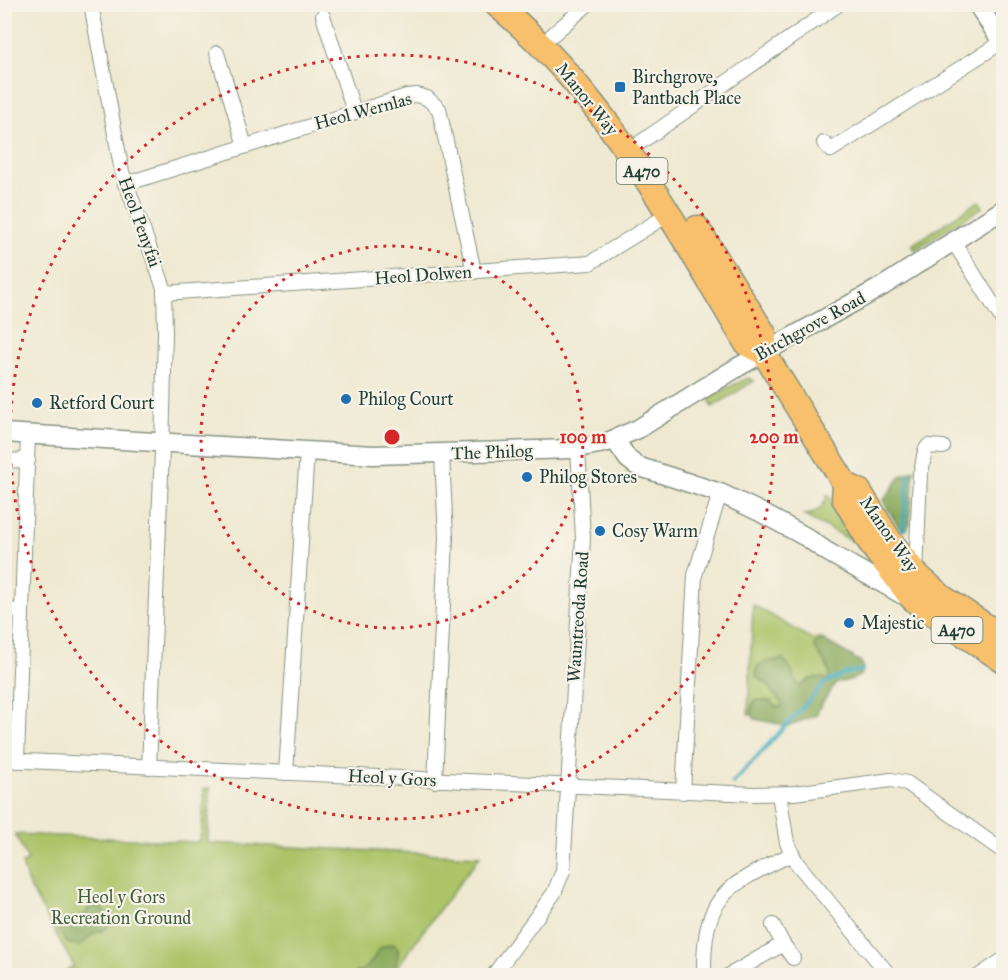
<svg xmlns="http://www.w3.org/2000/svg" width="1008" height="980" font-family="'IM FELL Great Primer',serif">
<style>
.green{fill:#acc368;stroke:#66804e;stroke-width:1.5}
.forest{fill:#89a95c;stroke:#547348;stroke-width:1.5}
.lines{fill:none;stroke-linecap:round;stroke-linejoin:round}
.stream{stroke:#3daabc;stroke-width:4}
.minor-casing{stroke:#879382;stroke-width:16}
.tertiary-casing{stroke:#879382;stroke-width:21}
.trunk-casing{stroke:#879382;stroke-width:27}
.minor{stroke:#fff;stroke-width:14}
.tertiary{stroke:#fff;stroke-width:18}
.trunk{stroke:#f8bf6c;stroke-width:24}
.ring{fill:none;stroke:#d62828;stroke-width:3;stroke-dasharray:3 6}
.poi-dot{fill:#1f6fb2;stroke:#f7f3e8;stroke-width:2}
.labels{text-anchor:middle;stroke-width:4.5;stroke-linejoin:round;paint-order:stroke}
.shield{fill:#f7f3e8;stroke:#60746a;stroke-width:1.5}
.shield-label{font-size:16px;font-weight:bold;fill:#1f3d34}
.poi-label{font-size:18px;fill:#1f3d34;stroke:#f7f3e8;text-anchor:start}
.street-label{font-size:18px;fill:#1f3d34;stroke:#f7f3e8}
.park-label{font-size:18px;fill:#425e41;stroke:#f7f3e8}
.centre{fill:#d62828;stroke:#f7f3e8;stroke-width:3}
.ring-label{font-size:18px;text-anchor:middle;font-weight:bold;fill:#d62828;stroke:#f7f3e8;stroke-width:4.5;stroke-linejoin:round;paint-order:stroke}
</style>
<rect width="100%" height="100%" fill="#f7f3e8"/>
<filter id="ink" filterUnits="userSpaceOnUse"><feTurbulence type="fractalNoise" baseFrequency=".0167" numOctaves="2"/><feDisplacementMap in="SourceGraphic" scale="12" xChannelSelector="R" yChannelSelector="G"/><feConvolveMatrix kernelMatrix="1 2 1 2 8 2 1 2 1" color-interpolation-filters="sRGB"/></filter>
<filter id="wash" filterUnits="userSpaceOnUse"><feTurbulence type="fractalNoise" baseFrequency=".008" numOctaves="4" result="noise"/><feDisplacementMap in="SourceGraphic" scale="24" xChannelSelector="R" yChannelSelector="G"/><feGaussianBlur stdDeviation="1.35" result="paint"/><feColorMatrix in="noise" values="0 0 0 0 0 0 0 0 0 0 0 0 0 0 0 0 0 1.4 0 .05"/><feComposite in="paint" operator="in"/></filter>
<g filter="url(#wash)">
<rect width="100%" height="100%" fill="#efe9d1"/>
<g class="green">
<path d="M979,201L983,207L915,250L912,245Z"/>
<path d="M748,378L754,381L712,407L709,397Z"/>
<path d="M827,495L829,496L858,540V544L803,515C816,515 824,507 827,495Z"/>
<path d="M753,605L812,639L820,638L853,657L822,692L757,716L748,714Z"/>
<path d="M210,788L208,843L480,856L415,942L392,975L79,976L76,970L65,975L57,976L74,966L28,884L22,864L28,861L15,834L199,842L202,831L204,789Z"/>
</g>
<g class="forest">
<path d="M914,470L910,524L905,530L901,531L883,501L901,476Z"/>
<path d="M823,640L861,662C870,678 848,681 836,683L819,708L817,715L788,726L755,719C750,713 751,706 755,700L771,701L776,707H781L782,703L771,691L768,685L756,676C754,659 770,662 783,659C795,669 790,676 800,687C809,678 816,675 829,680C832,665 819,658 814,646L816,642Z"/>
<path d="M96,906C106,911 110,916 108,927L102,931L95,932L80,946L67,943L57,928L60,922L85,915L89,908Z"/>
<path d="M393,944L398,948V957L391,975H353C357,972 366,969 369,965C379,953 374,947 393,944Z"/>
</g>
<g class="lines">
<g class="stream">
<path d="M903,530L909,474"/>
<path d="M733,783L824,684L844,674L862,670"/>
</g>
</g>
</g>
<g filter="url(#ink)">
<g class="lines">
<defs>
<g id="minor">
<path d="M91,4L122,172L164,288L165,332L162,450L149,767"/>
<path d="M323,16L354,111"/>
<path d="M552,35L588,4"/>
<path d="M217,53L245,146"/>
<path d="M641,142L839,4"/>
<path d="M824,143L831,150L1002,42"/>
<path d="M125,184L407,96L417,95L427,98L439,109L474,272"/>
<path d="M953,241L1004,322"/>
<path d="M164,293L590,263L669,214"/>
<path d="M4,460L28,461"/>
<path d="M916,574L920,473C925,465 921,454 928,446L943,447"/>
<path d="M4,610L22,611"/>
<path d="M4,760L754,794L794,793L891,780L907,783L1004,852"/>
<path d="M17,761L28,434"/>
<path d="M286,773L307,451"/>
<path d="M435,781L446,538L442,454"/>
<path d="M683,792L695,575L720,493"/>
<path d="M779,794L787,843L796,862L890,976"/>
<path d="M783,944L793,958"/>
<path d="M493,976L554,893L563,871L583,538L578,448"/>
<path d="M704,976C703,895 724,887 792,854"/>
<path d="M728,976L783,944L773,925"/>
<path d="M979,976L1004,959"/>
</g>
<g id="tertiary">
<path d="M977,4L1004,45"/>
<path d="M4,433L373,455L571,449L605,443L638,429L738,367L883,286L1004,209"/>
<path d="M615,440L628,459L637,466L720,493L760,512L806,537L826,551L901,594L908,596"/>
</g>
<g id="trunk">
<path d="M496,4C607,96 674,223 747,344L764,353L845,484L844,498L873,547L911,597L919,604L1004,661"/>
<path d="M697,228L764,334V353"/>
<path d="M845,484L859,491L890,541L916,574L942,597L1004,638"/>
</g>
</defs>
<use href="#minor" class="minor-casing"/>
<use href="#tertiary" class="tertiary-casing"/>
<use href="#trunk" class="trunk-casing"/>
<use href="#minor" class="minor"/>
<use href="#tertiary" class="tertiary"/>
<use href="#trunk" class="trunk"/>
</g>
</g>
<g class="ring">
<circle cx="392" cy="437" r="191"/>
<circle cx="392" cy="437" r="382"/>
</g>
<g class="poi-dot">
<rect x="614" y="81" width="12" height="12" rx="3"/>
<circle cx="346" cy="399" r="6"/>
<circle cx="37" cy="403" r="6"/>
<circle cx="527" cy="477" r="6"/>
<circle cx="600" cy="531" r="6"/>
<circle cx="849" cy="623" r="6"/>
</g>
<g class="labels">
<g class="shield">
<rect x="616.5" y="158" width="51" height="26" rx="4.5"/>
<rect x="931.5" y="617" width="51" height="26" rx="4.5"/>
</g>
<g class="shield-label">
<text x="642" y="177">A470</text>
<text x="957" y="636">A470</text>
</g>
<g class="poi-label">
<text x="632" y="83">Birchgrove,<tspan x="632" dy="21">Pantbach Place</tspan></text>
<text x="358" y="405">Philog Court</text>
<text x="49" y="409">Retford Court</text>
<text x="539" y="483">Philog Stores</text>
<text x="612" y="537">Cosy Warm</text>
<text x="861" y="629">Majestic</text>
</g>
<g class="street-label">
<text transform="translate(587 99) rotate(51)" y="6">Manor Way</text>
<text transform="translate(363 111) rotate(-15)" y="6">Heol Wernlas</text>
<text transform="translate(140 222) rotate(70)" y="6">Heol Penyfai</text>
<text transform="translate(423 275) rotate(-4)" y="6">Heol Dolwen</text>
<text transform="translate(810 326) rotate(-29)" y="6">Birchgrove Road</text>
<text transform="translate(492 452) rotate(-2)" y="6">The Philog</text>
<text transform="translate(889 534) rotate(55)" y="6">Manor Way</text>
<text transform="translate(578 617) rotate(-86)" y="6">Wauntreoda Road</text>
<text transform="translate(392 778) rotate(3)" y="6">Heol y Gors</text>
</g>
<g class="park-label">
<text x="121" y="903">Heol y Gors<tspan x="121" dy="21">Recreation Ground</tspan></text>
</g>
</g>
<circle cx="392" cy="437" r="9" class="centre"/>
<g class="ring-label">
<text x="583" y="443">100 m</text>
<text x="774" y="443">200 m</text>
</g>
<rect width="1008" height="980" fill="none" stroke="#f7f3e8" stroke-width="24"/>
</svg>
